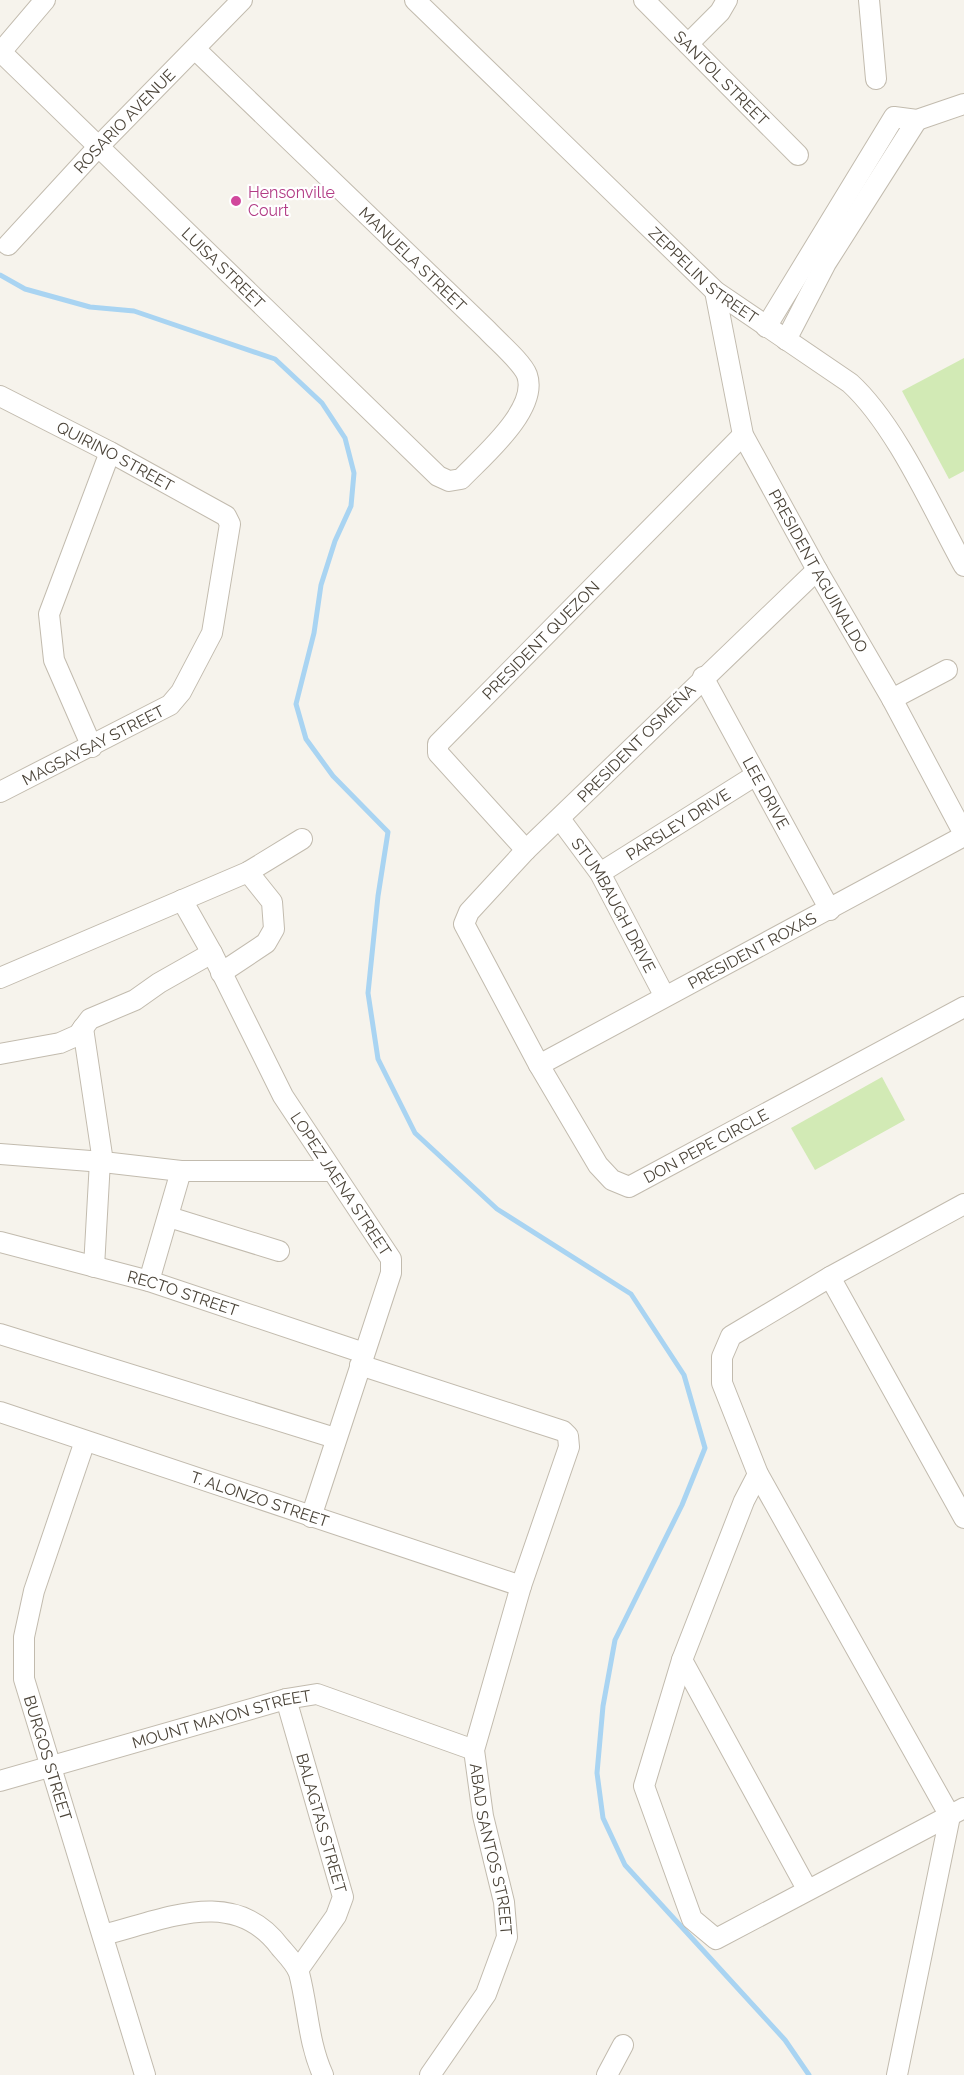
<svg xmlns="http://www.w3.org/2000/svg" width="964" height="2075" font-family="Raleway,sans-serif">
<style>
.green{fill:#d2eab5}
.lines{fill:none;stroke-linecap:round;stroke-linejoin:round}
.stream{stroke:#a9d4f2;stroke-width:5}
.minor-casing{stroke:#c2bbae;stroke-width:22}
.minor{stroke:#fff;stroke-width:20}
.hotel-dot{fill:#d1479c;stroke:#fff;stroke-width:2}
.labels{text-anchor:middle;stroke-width:4.5;stroke-linejoin:round;paint-order:stroke}
.street-label{font-size:16px;fill:#4b4439;stroke:#fff}
.hotel-label{font-size:16px;fill:#b23c85;stroke:#fff;text-anchor:start}
</style>
<rect width="100%" height="100%" fill="#f6f3ec"/>
<g class="green">
<path d="M964,358V471L949,479L902,391Z"/>
<path d="M882,1077L905,1120L815,1170L791,1128Z"/>
</g>
<g class="lines">
<path class="stream" d="M0,275L25,289L90,307L134,311L275,359L322,403L345,438L354,473L351,506L335,541L321,585L314,633L296,704L306,739L333,776L388,832L378,896L368,993L378,1059L415,1133L497,1209L631,1294L684,1375L705,1448L682,1505L615,1640L603,1706L597,1773L603,1818L625,1865L785,2040L809,2075"/>
<defs>
<g id="minor">
<path id="s1" d="M415,0L715,291L850,383C896,425 933,510 964,566"/>
<path id="s2" d="M644,0L798,155"/>
<path d="M869,0L876,79"/>
<path d="M688,44L720,12L727,0"/>
<path id="s3" d="M1,52L438,476L449,481L461,479C483,456 539,409 527,375C522,362 497,341 487,330L195,49"/>
<path d="M0,53L45,0"/>
<path id="s4" d="M8,245L99,146L242,0"/>
<path id="s5" d="M715,291L743,435L817,570L892,699L964,834"/>
<path d="M766,327L894,117L917,120L964,104"/>
<path d="M786,340L826,263L917,120"/>
<path id="s6" d="M0,396L110,452L226,516L230,524L212,633L181,692L170,705L0,792"/>
<path id="s7" d="M817,570L526,850L469,912L464,924L539,1065L598,1165L612,1180L629,1187L964,1007"/>
<path id="s8" d="M703,677L830,910"/>
<path d="M892,699L947,670"/>
<path d="M92,747L54,660L49,614L110,452"/>
<path id="s9" d="M560,819L600,873L664,995"/>
<path id="s10" d="M526,850L438,753V744L743,435"/>
<path id="s11" d="M600,873L756,775"/>
<path id="s12" d="M182,900L212,953L283,1096L391,1259V1273L311,1517"/>
<path d="M221,973L266,943L274,929L272,902L248,872"/>
<path d="M0,978L248,872L302,839"/>
<path d="M83,1028L103,1162L181,1171H332"/>
<path d="M0,1054L60,1043L78,1035L90,1019L135,1000L159,983L212,953"/>
<path id="s13" d="M539,1065L964,836"/>
<path d="M0,1154L103,1162"/>
<path d="M169,1217L279,1251"/>
<path id="s14" d="M0,1242L149,1281L364,1353"/>
<path d="M94,1267L100,1161"/>
<path d="M830,1277L964,1518"/>
<path d="M149,1281L181,1171"/>
<path d="M0,1334L335,1438"/>
<path id="s15" d="M360,1365L563,1431L568,1436L569,1447L521,1586L474,1750L483,1816L504,1902L507,1937L486,1994L430,2075"/>
<path id="s16" d="M0,1412L521,1586"/>
<path id="s17" d="M85,1441L34,1591L24,1637V1679L145,2075"/>
<path d="M758,1474L744,1501L682,1660L644,1786L692,1919L716,1939L964,1808"/>
<path d="M682,1660L807,1889"/>
<path id="s18" d="M286,1699L343,1897L336,1916L298,1970"/>
<path id="s19" d="M0,1781L286,1699L317,1694L474,1750"/>
<path d="M103,1935C164,1920 234,1885 280,1947C286,1954 296,1964 299,1973C308,2007 308,2042 323,2075"/>
<path d="M607,2075L623,2045"/>
<path d="M897,2075L950,1816L758,1474L722,1383V1357L731,1336L830,1277L964,1204"/>
</g>
</defs>
<use href="#minor" class="minor-casing"/>
<use href="#minor" class="minor"/>
</g>
<circle class="hotel-dot" cx="236" cy="201" r="6"/>
<g class="labels">
<g class="street-label">
<text dy="6" stroke="none"><textPath href="#s2" startOffset="110">SANTOL STREET</textPath></text>
<text dy="6" stroke="none"><textPath href="#s4" startOffset="170">ROSARIO AVENUE</textPath></text>
<text transform="translate(413 259) rotate(44)" y="6">MANUELA STREET</text>
<text dy="6" stroke="none"><textPath href="#s3" startOffset="310">LUISA STREET</textPath></text>
<text dy="6" stroke="none"><textPath href="#s1" startOffset="399">ZEPPELIN STREET</textPath></text>
<text dy="6" stroke="none"><textPath href="#s6" startOffset="130">QUIRINO STREET</textPath></text>
<text dy="6" stroke="none"><textPath href="#s5" startOffset="302">PRESIDENT AGUINALDO</textPath></text>
<text dy="6" stroke="none"><textPath href="#s10" startOffset="286">PRESIDENT QUEZON</textPath></text>
<text transform="translate(636 743) rotate(-45)" y="6">PRESIDENT OSMEÑA</text>
<text transform="translate(93 745) rotate(-27)" y="6">MAGSAYSAY STREET</text>
<text dy="6" stroke="none"><textPath href="#s8" startOffset="132">LEE DRIVE</textPath></text>
<text dy="6" stroke="none"><textPath href="#s11" startOffset="92">PARSLEY DRIVE</textPath></text>
<text dy="6" stroke="none"><textPath href="#s9" startOffset="102">STUMBAUGH DRIVE</textPath></text>
<text dy="6" stroke="none"><textPath href="#s13" startOffset="242">PRESIDENT ROXAS</textPath></text>
<text dy="6" stroke="none"><textPath href="#s7" startOffset="903">DON PEPE CIRCLE</textPath></text>
<text dy="6" stroke="none"><textPath href="#s12" startOffset="326">LOPEZ JAENA STREET</textPath></text>
<text dy="6" stroke="none"><textPath href="#s14" startOffset="190">RECTO STREET</textPath></text>
<text dy="6" stroke="none"><textPath href="#s16" startOffset="274">T. ALONZO STREET</textPath></text>
<text dy="6" stroke="none"><textPath href="#s19" startOffset="230">MOUNT MAYON STREET</textPath></text>
<text dy="6" stroke="none"><textPath href="#s17" startOffset="330">BURGOS STREET</textPath></text>
<text dy="6" stroke="none"><textPath href="#s18" startOffset="129">BALAGTAS STREET</textPath></text>
<text dy="6" stroke="none"><textPath href="#s15" startOffset="650">ABAD SANTOS STREET</textPath></text>
</g>
<g class="hotel-label">
<text x="248" y="198">Hensonville<tspan x="248" dy="18">Court</tspan></text>
</g>
</g>
</svg>
